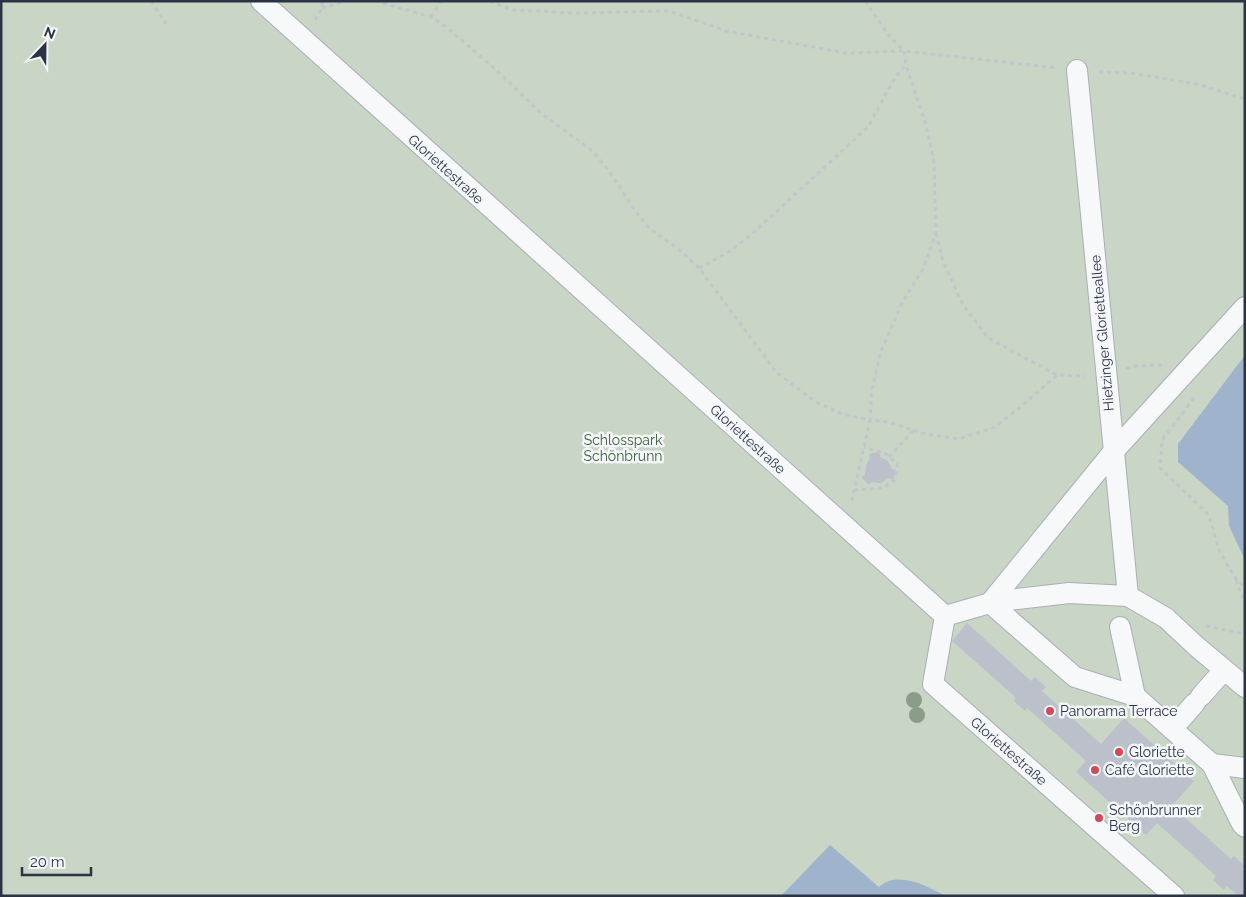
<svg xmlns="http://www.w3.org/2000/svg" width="1246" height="897" font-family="Raleway,sans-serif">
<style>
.green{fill:#c9d6c5}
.water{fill:#9fb4cc}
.building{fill:#bbc0ca}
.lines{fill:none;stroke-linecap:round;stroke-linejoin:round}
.street-casing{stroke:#a9aeb7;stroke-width:22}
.path{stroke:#c2c5cb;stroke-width:3;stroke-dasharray:4 4;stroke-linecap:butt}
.street{stroke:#f7f8fa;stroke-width:20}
.tree{fill:#899d89}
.poi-dot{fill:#d1495b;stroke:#f4f6f9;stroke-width:2}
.labels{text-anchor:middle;stroke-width:5;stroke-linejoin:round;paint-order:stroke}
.street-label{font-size:14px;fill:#2b3445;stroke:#f4f6f9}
.park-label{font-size:14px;fill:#3f6138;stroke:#f4f6f9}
.poi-label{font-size:14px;fill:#2b3445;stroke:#f4f6f9;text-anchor:start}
</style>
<rect width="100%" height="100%" fill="#e4e7ec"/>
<rect class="green" x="1" y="1" width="1244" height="895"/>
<g class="water">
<path d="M1245,355V560L1229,526L1228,506L1178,462V444Z"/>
<path d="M830,845L879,887C882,885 885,882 889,881C908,875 930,888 946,896H781Z"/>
</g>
<g class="building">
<path d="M879,452L880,457L888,461L892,469L896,470L893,480L888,478L881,483L871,482L869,485L861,477L865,475L866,465L870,458L869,454Z"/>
<path d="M967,623L1031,681L1035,677L1046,687L1042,691L1101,744L1124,718L1194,781L1172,806L1231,859L1234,856L1245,866L1242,869L1245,872V896H1238L1227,886L1224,890L1213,880L1216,876L1157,823L1146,835L1076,772L1086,761L1027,708L1025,711L1014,701L1016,698L1013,695L952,641Z"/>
</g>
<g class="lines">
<defs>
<g id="street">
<path d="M261,1L945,616"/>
<path d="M1077,70L1128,596"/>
<path d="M1245,307L1113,452L990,603L1075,677L1135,696L1172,729L1212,764L1242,824L1245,827"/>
<path d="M945,616L933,684L1174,896"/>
<path d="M945,616L990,603L1008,600L1069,593L1128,596L1166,618L1196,646L1245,687"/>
<path d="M1120,627L1135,696"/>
<path d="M1201,696L1224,670"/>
<path d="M1172,729L1195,703"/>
<path d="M1212,764L1245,768"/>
</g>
</defs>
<use href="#street" class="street-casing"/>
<g class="path">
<path d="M151,1L166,24"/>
<path d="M375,1L431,17L445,26L494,68L542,114L590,149L607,168L634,209L649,228L682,252L699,268L776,372L816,402L842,414L870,420L852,500L849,503"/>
<path d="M490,1L512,10L575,13L670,11L726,31L846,53L904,51L1057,68"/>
<path d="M865,1L890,37L904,51L906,65L926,125L934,162L936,233L923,269L903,301L881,351L872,389L870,420L888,422L926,434L959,439L993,428L1021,407L1057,375L1085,376"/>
<path d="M322,8L346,1"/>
<path d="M431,17L441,1"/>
<path d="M315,20L322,8V1"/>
<path d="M1099,72L1131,73L1197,84L1245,99"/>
<path d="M936,233L943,261L963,305L988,338L1057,375"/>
<path d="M699,268L727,253L751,235L868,127L896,76L906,65"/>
<path d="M1126,368L1137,366L1164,365"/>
<path d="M1194,398L1162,440L1160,468L1209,515L1219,550L1236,579L1245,587"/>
<path d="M889,457L914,430"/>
<path d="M854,490L882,488L895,480L897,471V464L886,454L864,447"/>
<path d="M1236,580L1245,603"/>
<path d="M1206,626L1245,634"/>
</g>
<use href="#street" class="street"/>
</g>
<g class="tree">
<circle cx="914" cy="700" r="8"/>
<circle cx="917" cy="715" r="8"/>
</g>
<g class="poi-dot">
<circle cx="1050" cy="711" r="5"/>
<circle cx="1119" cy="752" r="5"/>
<circle cx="1095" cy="770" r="5"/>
<circle cx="1099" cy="818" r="5"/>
</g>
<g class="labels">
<g class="street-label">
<text transform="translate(446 169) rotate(42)" y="5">Gloriettestraße</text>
<text transform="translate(1102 333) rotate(-95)" y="5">Hietzinger Glorietteallee</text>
<text transform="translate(748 439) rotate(42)" y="5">Gloriettestraße</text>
<text transform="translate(1009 751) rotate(41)" y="5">Gloriettestraße</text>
</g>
<g class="park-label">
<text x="623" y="445">Schlosspark<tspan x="623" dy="16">Schönbrunn</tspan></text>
</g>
<g class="poi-label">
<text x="1060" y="716">Panorama Terrace</text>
<text x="1129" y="757">Gloriette</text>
<text x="1105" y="775">Café Gloriette</text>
<text x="1109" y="815">Schönbrunner<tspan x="1109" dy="16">Berg</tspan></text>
</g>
</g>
<rect width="1246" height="897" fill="none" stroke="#2b3445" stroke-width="5"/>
<g transform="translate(45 45) rotate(22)" stroke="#f4f6f9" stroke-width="4" paint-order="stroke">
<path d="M0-4L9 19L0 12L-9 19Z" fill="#2b3445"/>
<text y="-8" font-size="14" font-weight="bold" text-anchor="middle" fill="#2b3445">N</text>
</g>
<path d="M22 867v8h69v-8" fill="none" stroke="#2b3445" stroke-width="2.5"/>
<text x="30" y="867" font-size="15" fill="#2b3445" stroke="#f4f6f9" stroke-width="4" paint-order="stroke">20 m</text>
</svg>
